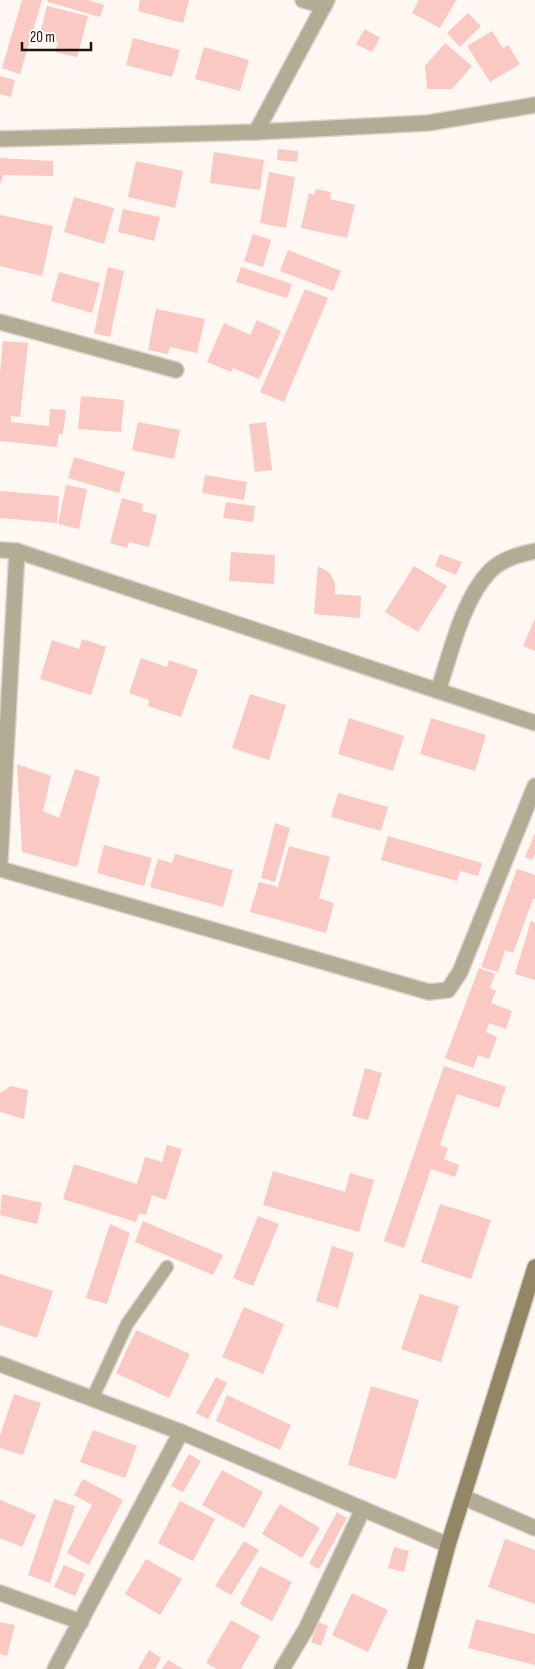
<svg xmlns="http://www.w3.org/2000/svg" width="535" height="1669" font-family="'Sofia Sans Condensed',sans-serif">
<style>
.building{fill:#fbc9c3}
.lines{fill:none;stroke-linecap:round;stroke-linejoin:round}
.lane-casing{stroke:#dbd3cd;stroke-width:15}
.street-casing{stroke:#dbd3cd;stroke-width:18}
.secondary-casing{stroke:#dbd3cd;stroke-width:18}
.lane{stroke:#b4ab95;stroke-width:12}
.street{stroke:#b4ab95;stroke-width:15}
.secondary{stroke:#928664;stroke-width:15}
</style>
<rect width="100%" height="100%" fill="#fff7f1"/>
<g class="building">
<path d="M22,0H42L20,74L2,68Z"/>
<path d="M48,0H88L104,5L100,17L48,2Z"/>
<path d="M140,0H189L183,23L138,11Z"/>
<path d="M419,0H456L440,28L412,13Z"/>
<path d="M47,6L88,16L77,57L55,52L58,42L39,38Z"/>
<path d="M468,13L481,26L460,47L447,33Z"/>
<path d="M365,29L380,38L372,52L356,44Z"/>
<path d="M492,31L503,48L508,45L520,64L490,82L467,46Z"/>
<path d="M133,38L180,50L172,77L126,65Z"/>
<path d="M445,43L472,66L452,89H427L425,66Z"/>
<path d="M204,47L249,60L240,91L195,79Z"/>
<path d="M0,76L15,80L11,97L0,94Z"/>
<path d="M278,149L298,151L297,162L277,160Z"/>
<path d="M214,152L264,160L260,190L210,183Z"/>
<path d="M0,158L53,161V176L3,175L0,185Z"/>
<path d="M136,161L183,171L175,208L128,197Z"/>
<path d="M269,172L295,177L286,228L260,223Z"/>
<path d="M316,189L331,192L330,199L355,205L347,238L301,228L309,193L314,195Z"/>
<path d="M74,197L114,208L104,244L64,232Z"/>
<path d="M123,209L160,217L154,241L118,232Z"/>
<path d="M0,215L53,226L42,276L0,266Z"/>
<path d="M253,234L271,240L263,267L244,261Z"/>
<path d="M288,250L341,271L333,291L280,271Z"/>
<path d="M108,267L124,271L110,337L94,333Z"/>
<path d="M241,267L292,284L287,298L236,282Z"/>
<path d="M59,272L100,283L92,313L51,301Z"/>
<path d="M305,289L328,298L284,402L260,392Z"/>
<path d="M156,309L205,319L197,353L170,347L168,354L148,350Z"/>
<path d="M257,320L281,331L259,379L233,368L231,372L207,362L224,323L250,335Z"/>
<path d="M3,341L28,343L20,417L11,416V422L49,426L50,409L66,410L63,434H59L57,447L0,441V373Z"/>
<path d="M81,396L124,400L121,432L78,429Z"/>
<path d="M138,422L180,430L174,459L132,450Z"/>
<path d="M266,422L272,470L255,472L249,424Z"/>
<path d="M74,457L125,472L119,493L68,478Z"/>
<path d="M205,475L247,482L244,500L202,493Z"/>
<path d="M66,485L87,489L79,529L58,524Z"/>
<path d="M0,491L59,496L57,523L0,518Z"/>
<path d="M122,498L143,504L142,511L157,515L149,547L129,542L127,548L110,543Z"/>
<path d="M226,502L255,506L253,522L223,518Z"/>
<path d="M231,552L275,555L274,584L229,581Z"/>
<path d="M440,554L462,562L456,575L435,566Z"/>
<path d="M318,566L330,573L335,583V594L361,596L360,618L314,614Z"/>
<path d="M414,566L447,586L418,632L385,612Z"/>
<path d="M535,618V651L523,646Z"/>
<path d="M82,639L106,647L91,695L40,679L52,640L79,649Z"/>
<path d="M141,658L167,667L169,660L198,670L181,717L148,706L149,700L129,693Z"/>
<path d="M250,694L286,705L269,760L232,748Z"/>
<path d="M349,718L404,736L393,771L338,754Z"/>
<path d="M431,718L486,735L475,771L420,754Z"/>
<path d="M17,764L51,776L43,811L59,818L75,769L100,777L77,867L22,852Z"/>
<path d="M338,793L388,807L381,831L331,817Z"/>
<path d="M275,823L290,828L275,882L261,878Z"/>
<path d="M535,833V854L532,860L525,857Z"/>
<path d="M388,836L482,863L478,876L460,871L457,881L381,860Z"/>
<path d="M104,845L152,858L144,886L97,873Z"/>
<path d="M289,846L330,857L319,898L334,903L326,933L250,912L259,882L278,887Z"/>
<path d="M175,854L233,870L223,907L150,887L158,859L172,863Z"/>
<path d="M517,869L535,875V899H533L513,953L505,950L498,972L481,967Z"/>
<path d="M531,921L535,923V980L515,974Z"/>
<path d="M479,968L495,974L490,988L496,991L491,1003L512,1011L506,1029L489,1023L486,1032L497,1037L489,1059L478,1055L473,1068L445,1058Z"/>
<path d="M444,1066L506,1087L499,1108L457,1094L440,1145L448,1148L444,1159L459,1165L455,1177L431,1169L404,1248L384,1241Z"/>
<path d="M365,1068L382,1073L368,1120L352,1116Z"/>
<path d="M11,1086L28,1090L24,1119L0,1112V1093Z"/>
<path d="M167,1145L182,1149L166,1200L152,1195L146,1215L139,1213L136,1222L63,1199L74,1164L137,1184L145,1157L162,1162Z"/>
<path d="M273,1171L345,1192L350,1173L374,1180L359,1232L263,1205Z"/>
<path d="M2,1194L42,1203L37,1224L0,1215Z"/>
<path d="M440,1204L491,1220L471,1279L421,1262Z"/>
<path d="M258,1216L279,1224L253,1286L233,1278Z"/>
<path d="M143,1221L223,1255L213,1275L135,1242Z"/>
<path d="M110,1224L130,1233L107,1304L86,1298Z"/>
<path d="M332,1246L354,1253L338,1308L316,1301Z"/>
<path d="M0,1274L53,1291L37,1338L0,1325Z"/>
<path d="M420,1294L459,1306L441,1362L401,1349Z"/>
<path d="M244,1307L284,1324L263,1374L222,1357Z"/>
<path d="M136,1330L190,1354L169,1398L116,1373Z"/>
<path d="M216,1377L227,1383L208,1419L196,1413Z"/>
<path d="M371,1386L419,1400L396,1479L348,1465Z"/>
<path d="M14,1394L41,1403L23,1455L0,1448V1435Z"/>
<path d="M227,1395L291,1425L280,1450L216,1421Z"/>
<path d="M93,1430L137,1446L125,1478L80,1462Z"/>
<path d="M189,1454L201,1461L183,1492L171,1486Z"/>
<path d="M222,1470L263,1492L244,1528L202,1505Z"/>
<path d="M83,1479L123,1500L89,1565L67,1553L92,1505L74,1495Z"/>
<path d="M54,1499L75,1506L50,1583L28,1575Z"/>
<path d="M0,1500L36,1515L22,1547L0,1538Z"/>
<path d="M180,1501L215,1519L193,1561L158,1543Z"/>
<path d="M280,1504L320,1528L302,1558L262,1534Z"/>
<path d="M337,1512L347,1518L319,1569L309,1564Z"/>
<path d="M505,1539L535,1550V1604L488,1587Z"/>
<path d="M244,1541L259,1550L231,1595L215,1586Z"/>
<path d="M394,1547L409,1551L404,1572L388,1568Z"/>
<path d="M146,1559L182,1579L160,1615L125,1594Z"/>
<path d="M64,1565L85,1574L75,1596L54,1587Z"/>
<path d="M260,1566L292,1582L272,1621L240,1604Z"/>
<path d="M352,1593L388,1610L368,1652L332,1635Z"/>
<path d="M476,1619L535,1634V1665L468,1648Z"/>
<path d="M231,1620L260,1636L241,1669H217L206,1663Z"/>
<path d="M0,1622L15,1625L7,1656L0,1654Z"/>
<path d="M318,1622L328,1626L321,1646L311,1642Z"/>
<path d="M149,1650L161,1658L155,1669H138Z"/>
<path d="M168,1660L183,1669H162Z"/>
</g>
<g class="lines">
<defs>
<path id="lane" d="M93,1397L127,1324L167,1267"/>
<g id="street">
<path d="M303,0L324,6"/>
<path d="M256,132L327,0"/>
<path d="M0,139L256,132L428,123L535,105"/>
<path d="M0,322L176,370"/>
<path d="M0,550L17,551L535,723"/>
<path d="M438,691C451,653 462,600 490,571C502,559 519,554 535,551"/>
<path d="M0,862L17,551"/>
<path d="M0,869L429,992L448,990L460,972L535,786"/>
<path d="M0,1364L181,1432L448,1545"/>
<path d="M463,1497L535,1528"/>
<path d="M0,1593L81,1622"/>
<path d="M55,1669L181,1432"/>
<path d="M282,1669L306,1629L363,1509"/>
</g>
<path id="secondary" d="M415,1669L448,1545L535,1267"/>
</defs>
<use href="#lane" class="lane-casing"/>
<use href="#street" class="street-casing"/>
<use href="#secondary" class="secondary-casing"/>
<use href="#lane" class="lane"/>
<use href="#street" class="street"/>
<use href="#secondary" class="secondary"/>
</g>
<path d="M22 42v8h69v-8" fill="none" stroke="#1b140f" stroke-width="2.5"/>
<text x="30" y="42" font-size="15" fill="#1b140f" stroke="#fff7f1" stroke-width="4" paint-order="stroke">20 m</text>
</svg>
